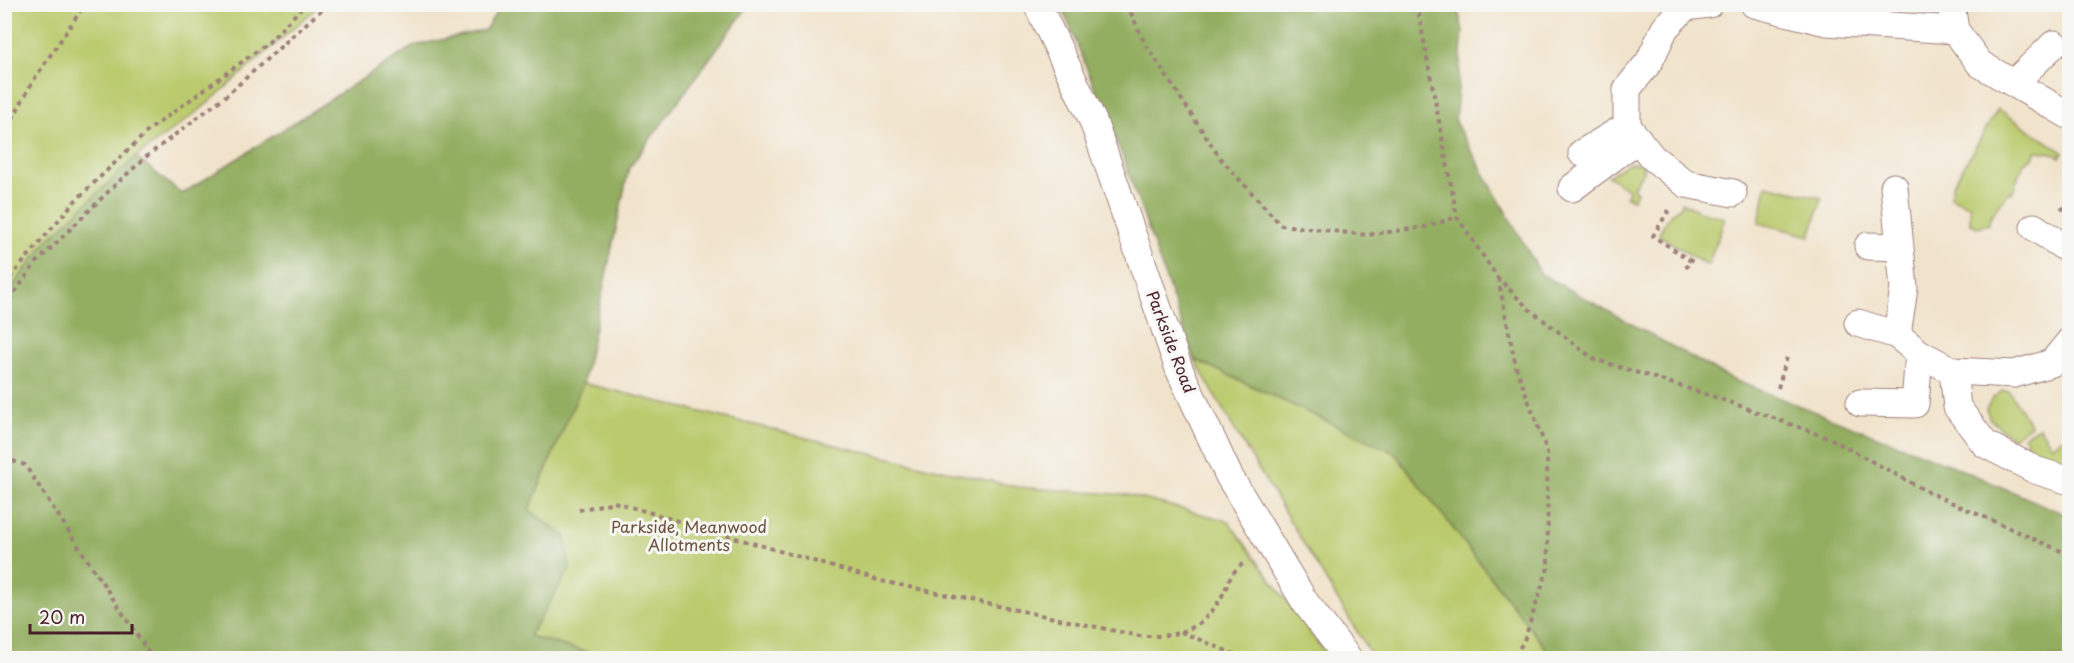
<svg xmlns="http://www.w3.org/2000/svg" width="2074" height="663" font-family="'Playpen Sans',sans-serif">
<style>
.green{fill:#baca6c;stroke:#82744c;stroke-width:1.5}
.forest{fill:#93ae60;stroke:#6e6646;stroke-width:1.5}
.lines{fill:none;stroke-linecap:round;stroke-linejoin:round}
.street-casing{stroke:#9e817b;stroke-width:29}
.path{stroke:#9e817b;stroke-width:4;stroke-dasharray:4.5 4.5;stroke-linecap:butt}
.street{stroke:#fff;stroke-width:27}
.labels{text-anchor:middle;stroke-width:6;stroke-linejoin:round;paint-order:stroke}
.street-label{font-size:16px;fill:#4a1f2b;stroke:#f6f6f2}
.park-label{font-size:16px;fill:#6c523e;stroke:#f6f6f2}
</style>
<rect width="100%" height="100%" fill="#f6f6f2"/>
<filter id="ink" filterUnits="userSpaceOnUse"><feTurbulence type="fractalNoise" baseFrequency=".0167" numOctaves="2"/><feDisplacementMap in="SourceGraphic" scale="12" xChannelSelector="R" yChannelSelector="G"/><feConvolveMatrix kernelMatrix="1 2 1 2 8 2 1 2 1" color-interpolation-filters="sRGB"/></filter>
<filter id="wash" filterUnits="userSpaceOnUse"><feTurbulence type="fractalNoise" baseFrequency=".008" numOctaves="4" result="noise"/><feDisplacementMap in="SourceGraphic" scale="24" xChannelSelector="R" yChannelSelector="G"/><feGaussianBlur stdDeviation="1.35" result="paint"/><feColorMatrix in="noise" values="0 0 0 0 0 0 0 0 0 0 0 0 0 0 0 0 0 1.4 0 .05"/><feComposite in="paint" operator="in"/></filter>
<g filter="url(#wash)">
<rect width="100%" height="100%" fill="#f1e3cb"/>
<g class="green">
<path d="M5,5H320L201,109L136,157L46,242L5,297Z"/>
<path d="M1998,109L2063,152L2060,157L2048,152L2035,151L2034,157L2024,163L2012,193L2010,191L1990,217L1989,224L1977,227L1970,223V206L1951,197L1952,186Z"/>
<path d="M1628,163L1645,164L1642,169L1644,170L1633,188L1637,192L1633,199L1626,196L1629,190L1608,176Z"/>
<path d="M1766,185L1822,198L1810,236L1759,223Z"/>
<path d="M1682,202L1699,211L1725,218L1708,265L1696,259L1659,235C1661,225 1672,211 1681,206Z"/>
<path d="M1194,359L1395,453L1553,658H1373L1236,432Z"/>
<path d="M583,383L864,452L1017,487L1128,495L1228,521L1329,658H607L529,636L565,536L529,510Z"/>
<path d="M2002,391H2009L2031,425L2012,438L1990,419L1986,409L1993,398Z"/>
<path d="M2039,427L2052,446L2069,434V462L2047,460L2024,449L2027,440L2023,436Z"/>
</g>
<g class="forest">
<path d="M501,5H749L629,168L583,383L529,510L565,536L570,569L529,636L607,658H5V297L46,242L136,157L182,194L414,46L485,30Z"/>
<path d="M1061,5H1457L1463,31L1455,122L1541,274L1731,379L1953,466L2069,516V658H1553L1395,453L1194,359L1122,155Z"/>
</g>
</g>
<g filter="url(#ink)">
<g class="lines">
<defs>
<g id="street">
<path d="M1037,4L1093,121L1179,369L1229,476L1305,602L1348,658"/>
<path d="M1684,4L1685,7L1665,28L1649,62L1627,89V126L1652,157L1686,184L1733,193"/>
<path d="M1754,4L1826,22L1955,30"/>
<path d="M1951,4L1955,30L1980,64L2070,116"/>
<path d="M1685,7L1709,4"/>
<path d="M2014,83L2054,44"/>
<path d="M1582,153L1627,126"/>
<path d="M1894,187L1904,288L1897,335"/>
<path d="M1572,188L1638,139"/>
<path d="M2034,227L2070,251"/>
<path d="M1868,246L1899,247"/>
<path d="M1858,323L1897,335L1919,353L1953,371L2014,374L2052,363L2070,341"/>
<path d="M1953,371L1957,407L1985,444L2035,470L2070,481"/>
<path d="M1860,403L1915,404L1919,353"/>
</g>
</defs>
<use href="#street" class="street-casing"/>
<g class="path">
<path d="M1127,4L1144,42L1220,158L1281,225L1367,235L1425,227L1457,217"/>
<path d="M1418,4V10L1457,217L1498,278L1529,309L1594,359L1718,398L1831,439L1928,492L2070,555"/>
<path d="M4,135L33,81L85,4"/>
<path d="M2065,198L2070,199"/>
<path d="M1669,210L1653,236L1691,261L1686,268"/>
<path d="M2061,210L2070,203"/>
<path d="M1498,278L1516,367L1547,451L1548,568L1524,641L1513,658"/>
<path d="M4,285L73,203L149,130L269,42L305,4"/>
<path d="M4,307L35,264L115,185L147,156L227,95L328,4"/>
<path d="M1778,388L1788,354"/>
<path d="M4,458L25,465L152,658"/>
<path d="M579,510L614,502L881,581L1139,636C1178,637 1201,632 1222,596C1231,579 1228,575 1245,562"/>
<path d="M1181,632L1244,658"/>
</g>
<use href="#street" class="street"/>
</g>
</g>
<g class="labels">
<g class="street-label">
<text transform="translate(1171 342) rotate(69)" y="6">Parkside Road</text>
</g>
<g class="park-label">
<text x="689" y="533">Parkside, Meanwood<tspan x="689" dy="18">Allotments</tspan></text>
</g>
</g>
<rect width="2074" height="663" fill="none" stroke="#f6f6f2" stroke-width="24"/>
<path d="M30 624v9h102v-9" fill="none" stroke="#4a1f2b" stroke-width="3"/>
<text x="39" y="624" font-size="18" fill="#4a1f2b" stroke="#f6f6f2" stroke-width="4.5" paint-order="stroke">20 m</text>
</svg>
